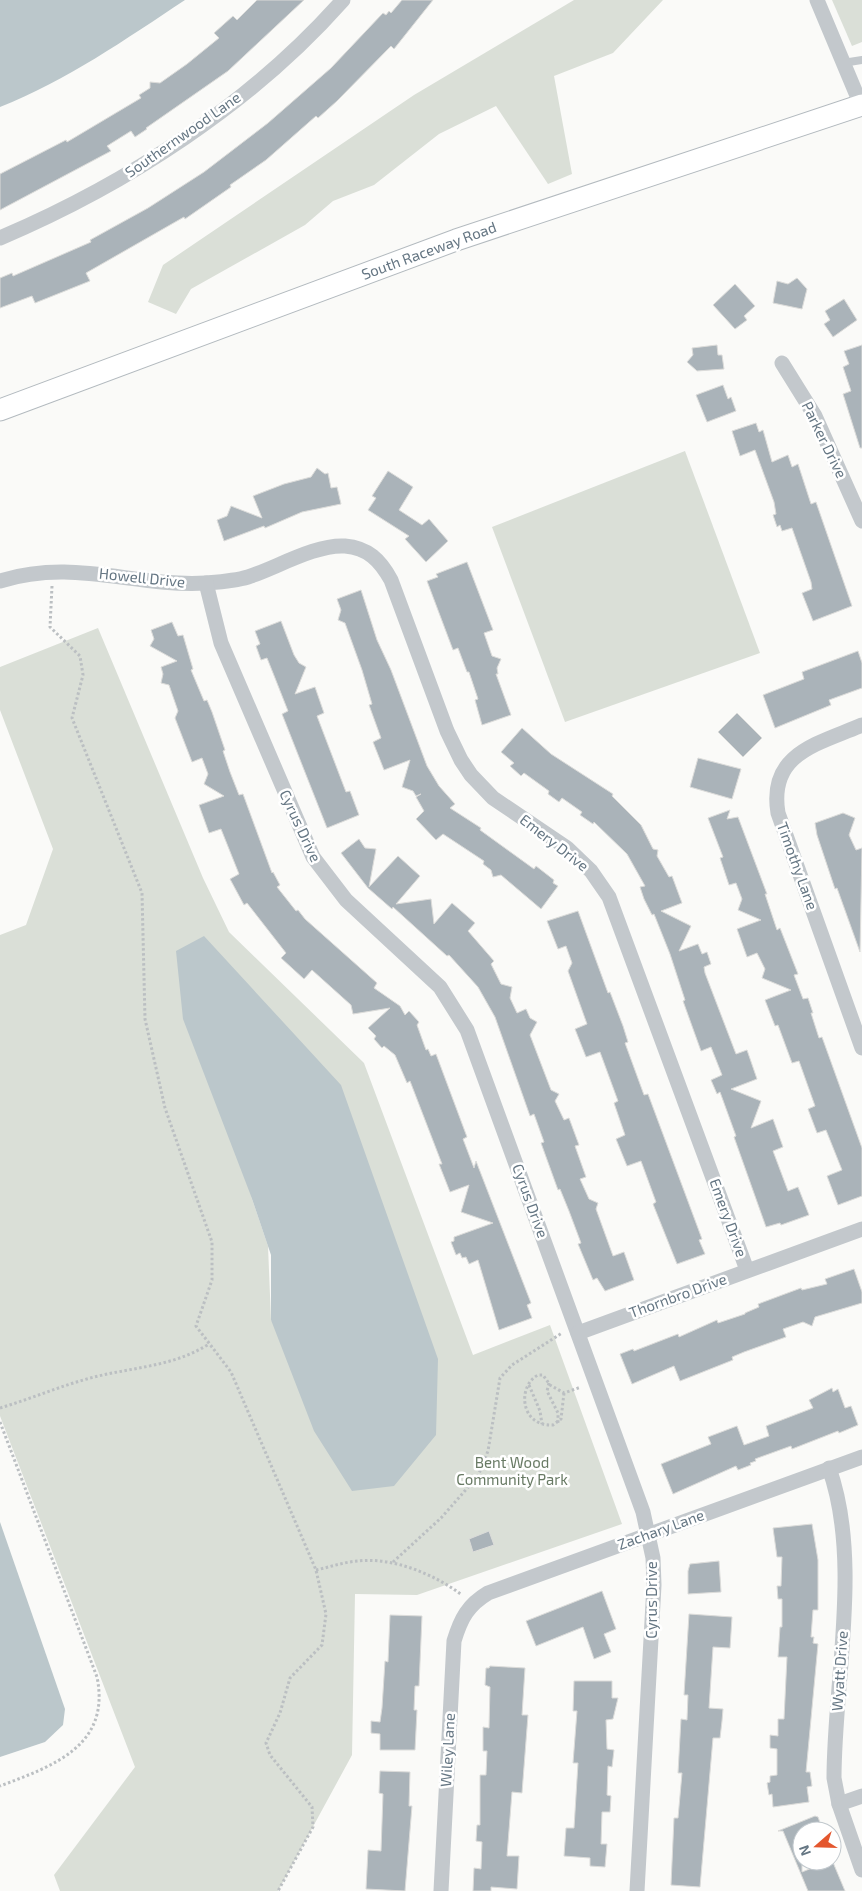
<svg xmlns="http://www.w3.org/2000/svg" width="862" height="1891" font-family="'Exo 2',sans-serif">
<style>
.green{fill:#dadfd7;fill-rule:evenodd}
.water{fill:#bbc7cb}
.building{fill:#aab3b9;stroke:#dcdcda}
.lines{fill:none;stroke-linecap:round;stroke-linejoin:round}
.secondary-casing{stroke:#b3babf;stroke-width:23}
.path{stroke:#bbbfc2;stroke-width:3;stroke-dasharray:2.5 2.5;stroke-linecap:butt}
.lane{stroke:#c3c8cc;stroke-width:8}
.street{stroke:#c3c8cc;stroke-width:15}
.secondary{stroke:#fff;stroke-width:21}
.labels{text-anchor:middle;stroke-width:5;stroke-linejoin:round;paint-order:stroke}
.street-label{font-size:15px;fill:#657683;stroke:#fff}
.park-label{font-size:15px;fill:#687a64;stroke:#fff}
</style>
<rect width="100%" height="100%" fill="#fafaf8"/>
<g class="green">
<path d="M574,0H663L613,53L554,76L572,174L548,184L496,106L439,134L374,185L333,201L305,225L191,289L176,314L148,302L163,265L414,95Z"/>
<path d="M832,0H862V42L852,46Z"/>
<path d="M685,451L760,653L565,722L492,527Z"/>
<path d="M98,628L203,878L229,932L364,1063L473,1355L550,1325L622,1524L417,1595L355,1594L352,1755L278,1891H60L54,1875L135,1767L0,1416V935L26,925L53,849L0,710V667ZM251,1196L394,1486L271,1320L268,1246Z"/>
</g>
<g class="water">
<path d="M0,0H185C126,39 66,81 0,107Z"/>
<path d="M204,936L341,1085L438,1359L436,1435L394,1486L352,1491L314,1431L271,1320V1255L251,1196L183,1019L176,951Z"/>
<path d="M0,1522L65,1709L63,1725L45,1742L0,1757Z"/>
</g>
<g class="building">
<path d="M257,0H304L228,71L146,128L147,129L135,137L131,131L107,146L111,151L0,210V174L66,140L67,142L141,98L139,95L150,88V82L160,83L187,64L219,38L214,33L233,16L237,20Z"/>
<path d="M402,0H433L394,49L391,46L337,101L318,118L316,116L266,160L230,185L231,187L185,219L184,217L86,273L90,281L35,303L32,296L0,308V278L12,273L13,276L91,242L90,240L148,208L204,172L268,123L331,68L383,13L386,15L389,11L391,13Z"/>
<path d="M797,278L807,289L802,309L773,303L777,281L788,284Z"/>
<path d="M735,284L755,306L744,316L747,320L735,329L713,305Z"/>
<path d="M844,299L857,320L833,337L824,324L830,320L825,311Z"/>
<path d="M717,345L718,355H722L724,369L697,371L687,362L693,355L692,348Z"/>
<path d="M862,345V448H860L843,394L851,391L843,367L849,364L844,351Z"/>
<path d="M723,385L728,399L731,397L736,411L707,422L696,395Z"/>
<path d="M756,423L759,432L763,430L772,462L788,455L792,467L798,464L811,504L816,502L852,606L813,621L802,593L812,589L811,582L792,528L782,531L780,525L777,527L773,515L776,514L774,502L755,450L740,456L732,431Z"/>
<path d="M317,468L325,474L328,473L331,488L337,487L341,504L302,512L265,528L264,526L224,541L217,520L227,516L231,506L262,518L253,496L284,484L311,477Z"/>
<path d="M388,471L413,487L399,510L422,525L429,519L448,541L426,562L405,539L409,536L368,510L376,498L372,496Z"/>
<path d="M467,562L493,630L484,633L492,656L501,659L497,668L498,674H496L511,715L482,725L475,700L478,699L469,672H467L458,648L453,650L427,581L438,577L436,574Z"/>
<path d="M361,590L377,640L391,670L427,766L439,786L455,804L450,808L481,828L480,830L534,869L536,866L554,880L553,883L558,886L541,909L501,875L493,877L491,870L483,864L484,861L443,834L436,840L416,819L424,811L416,797L421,794L416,796L413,791L402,787L410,760L384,770L373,742L381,738L369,705L372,704L362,670L345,623L338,620L341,610L337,599Z"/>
<path d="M281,621L294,655L299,663L306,667L295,694L315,687L324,713L317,716L346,792L350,791L359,815L327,828L282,714L288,711L275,678L267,658L261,660L256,646L260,644L255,631Z"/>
<path d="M172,622L178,636L183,635L193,669L191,670L204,701L207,700L212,712L225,750L223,751L230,772L239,795L243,794L272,873L273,872L280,885L277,887L296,911L298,910L305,919L377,983L374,988L400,1006L405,1015L409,1011L419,1022L417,1025L426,1050L428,1049L431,1056L436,1054L467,1137L463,1139L474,1168L476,1161L531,1303L527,1305L532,1318L499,1330L478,1260L469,1264L466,1257L462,1258L460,1253L456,1255L451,1242L454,1241V1237L493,1223L461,1212L469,1185L450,1192L439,1164H442L410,1081L407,1083L395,1055L384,1046L382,1048L374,1039L376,1036L368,1028L390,1008L353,1014L351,1005L312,970L304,979L281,958L286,953L247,903L244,905L230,879L239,874L221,829L209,833L199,805L224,796L204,784L208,774L202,758L192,762L175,718L178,711L169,685L161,683L163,674L161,667L177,661L150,646L154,639L151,630Z"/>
<path d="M858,651L862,663V688L829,700L831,705L775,728L763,695L804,679L802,672Z"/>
<path d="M737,713L762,738L743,757L718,732Z"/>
<path d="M522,728L551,754L613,794L612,796L641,825L653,849L658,850L657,856L669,877L672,876L682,903L661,911L691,926L679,951L698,944L702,954L707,952L711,964L704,967L705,973L736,1054L747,1050L757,1079L731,1089L761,1101L751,1128L773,1119L783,1147L773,1151L788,1191L798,1187L809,1215L781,1225L780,1223L766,1227L734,1137L736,1136L720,1092L717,1094L711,1080L722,1075L711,1047L701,1051L683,1001L685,1000L670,954L654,914L652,915L644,899L640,887L645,886L627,854L594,822L593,824L580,815L582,812L562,798L559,802L548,794L549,791L524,773L521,776L510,766L514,763L501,752Z"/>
<path d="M698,758L741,769L732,799L690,787Z"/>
<path d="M730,810L727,819L738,817L767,894H765L777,930L780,928L798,974L794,975L803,999L808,998L813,1013H811L819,1038L822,1037L862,1148V1196L838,1205L827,1176L842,1170L826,1130L817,1133L808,1109L815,1106L799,1061L792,1063L778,1025L775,1026L765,1000L791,990L762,978L765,969L757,953L747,957L737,929L761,920L738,910L742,899L736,883L729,885L720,858L723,857L708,818Z"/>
<path d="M843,813L855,818L849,835L856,850L862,848L860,952L837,888L835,889L817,835L815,823Z"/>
<path d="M359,839L365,848L376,849L369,887L398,856L420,876L396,904L431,899L434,924L452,903L475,923L468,931L494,961L491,964L501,984L512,987L510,998L517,1013L526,1009L530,1018L537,1022L530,1035L551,1090L559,1094L555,1101L564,1120L569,1118L579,1145L575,1146L586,1177L580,1179L589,1199L598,1203L596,1209L613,1256L624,1252L634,1280L605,1291L597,1278L593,1280L578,1244L581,1243L569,1211L560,1189L558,1190L541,1143L544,1142L534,1114L530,1116L495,1017L478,987L449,955L447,956L393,907L392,909L368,888L341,853Z"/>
<path d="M578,911L608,993L610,992L623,1026L628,1042L625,1043L644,1095L648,1094L702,1239L699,1240L705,1254L677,1264L653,1204L656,1202L641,1161L627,1166L616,1139L625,1135L614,1103L618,1101L600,1052L586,1057L575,1029L587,1024L568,971L572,963L566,946L558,949L547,921Z"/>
<path d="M854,1269L862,1292V1303L815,1317L812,1326L803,1322L783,1329L786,1337L744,1352L732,1357L733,1360L680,1381L674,1366L632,1384L620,1354L633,1349L634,1351L678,1334L679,1337L717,1320L718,1323L745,1314V1313L759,1307L758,1304L801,1288L802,1290L827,1284L825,1279Z"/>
<path d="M832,1388L833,1392L838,1389L845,1408L851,1406L858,1425L839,1433L838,1431L792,1449L791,1446L755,1459L756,1461L750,1463L751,1465L738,1470L736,1466L673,1494L661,1464L711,1444L708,1437L737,1426L744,1445L769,1436L766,1426L813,1408L809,1400Z"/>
<path d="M812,1524L818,1560V1610H813L811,1637H814L813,1643L818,1644L806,1772H810L812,1786L807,1787L809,1802L773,1807L772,1794L769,1795L767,1783L770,1782V1776L777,1775V1749L770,1748V1735L778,1736V1719H784L787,1657H778L780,1627H782V1599H778L777,1586H781L782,1557H777L773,1528Z"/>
<path d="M489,1531L494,1545L473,1552L469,1539Z"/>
<path d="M719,1561L721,1592L688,1594V1571L690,1564Z"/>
<path d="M602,1591L616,1629L604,1634L611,1652L594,1659L583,1627L536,1646L526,1621Z"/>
<path d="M689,1614L732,1617L730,1648L713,1647L709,1708L723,1709L722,1721L720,1738H713L700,1887L671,1885L674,1818H678L682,1773H678L681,1719L687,1720L688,1695H684Z"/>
<path d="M390,1615L422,1616L419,1686H415L414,1710H417L415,1750H380V1734L371,1733V1721L380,1722L382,1708L385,1661L388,1662Z"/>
<path d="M490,1666L525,1668L522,1715H528L522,1793L512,1792L507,1856H519L517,1889L491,1887V1891H473L474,1868L481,1869L482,1842L476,1841L477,1825H480V1775H486L487,1751H483V1727L489,1728L490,1687L485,1685L486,1668H489Z"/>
<path d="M574,1681H612V1698H618L613,1719L606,1720L607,1749L614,1750L612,1767L608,1766L607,1795L611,1796L610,1812H602L601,1844H607L605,1867L590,1866V1858L564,1856L566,1828H574L578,1763H573L577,1711H573Z"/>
<path d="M380,1771L410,1772L409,1806H412L405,1891L366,1889L368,1850L381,1851L383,1794L379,1793Z"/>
<path d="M815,1816L818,1817L823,1831H802V1872L832,1860L845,1891H808L783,1831H778Z"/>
</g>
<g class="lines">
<defs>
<path id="secondary" d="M0,410L456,240L862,105"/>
</defs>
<use href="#secondary" class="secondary-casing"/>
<g class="path">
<path d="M52,586L50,627L80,656L83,675L72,718L142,893L145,1019L165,1108L212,1242V1280L196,1326L231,1372L316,1570L326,1614L322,1645L290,1678L280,1713L266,1743L270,1755L312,1807L313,1827L278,1891"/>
<path d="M549,1383L547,1391L558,1413V1423"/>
<path d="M529,1385L540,1411L542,1424"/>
<path d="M564,1393L561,1419L553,1425C520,1427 517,1386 538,1375H543L550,1385L564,1393L581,1387"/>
<path d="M0,1408C27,1400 53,1389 80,1381C124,1367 170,1369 209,1344"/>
<path d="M0,1422L97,1677C111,1746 53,1766 0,1786"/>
<path d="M393,1562L441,1518L478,1476L488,1451L500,1378L512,1365L562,1333"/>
<path d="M316,1570C330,1567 344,1562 358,1561C393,1557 434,1574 462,1595"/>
</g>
<path class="lane" d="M843,63L862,60"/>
<g class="street">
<path d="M817,0L861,105"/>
<path d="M0,238C127,184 251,104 343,0"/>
<path d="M782,363L815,416L862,521"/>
<path d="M0,581C74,558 133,587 206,583C219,582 235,581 248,577C276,568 316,544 345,546C368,548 380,560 391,580L447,731L461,760L471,775L493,798L567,848L591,871L609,897L747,1270"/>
<path d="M206,583L221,643L313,857L346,900L440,987L467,1030L643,1512L653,1558L654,1585L637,1891"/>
<path d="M862,725C818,744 768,753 778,813L862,1048"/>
<path d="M578,1333L862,1229"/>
<path d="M829,1468C862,1560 834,1682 834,1778L839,1804L862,1870"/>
<path d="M839,1804L862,1796"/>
<path d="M441,1891L454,1641C461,1618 468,1605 488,1593L862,1457"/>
</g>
<use href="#secondary" class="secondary"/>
</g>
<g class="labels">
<g class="street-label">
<text transform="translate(183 135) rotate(-35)" y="5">Southernwood Lane</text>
<text transform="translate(429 251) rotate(-20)" y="5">South Raceway Road</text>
<text transform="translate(824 440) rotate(64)" y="5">Parker Drive</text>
<text transform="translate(142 578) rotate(6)" y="5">Howell Drive</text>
<text transform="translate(300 826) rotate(65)" y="5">Cyrus Drive</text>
<text transform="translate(554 843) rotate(38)" y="5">Emery Drive</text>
<text transform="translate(797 866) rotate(70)" y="5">Timothy Lane</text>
<text transform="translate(530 1201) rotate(70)" y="5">Cyrus Drive</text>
<text transform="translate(728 1218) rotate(70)" y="5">Emery Drive</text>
<text transform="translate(678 1296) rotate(-20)" y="5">Thornbro Drive</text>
<text transform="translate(661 1530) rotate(-20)" y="5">Zachary Lane</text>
<text transform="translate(652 1600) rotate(-90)" y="5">Cyrus Drive</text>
<text transform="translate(840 1671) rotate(-86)" y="5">Wyatt Drive</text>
<text transform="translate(448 1750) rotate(-87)" y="5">Wiley Lane</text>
</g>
<g class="park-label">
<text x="512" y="1468">Bent Wood<tspan x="512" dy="17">Community Park</tspan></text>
</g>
</g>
<g transform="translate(817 1846) rotate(250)"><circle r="24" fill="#ffffff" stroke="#c1c8cd"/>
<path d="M0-4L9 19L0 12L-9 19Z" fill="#e4572e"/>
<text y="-8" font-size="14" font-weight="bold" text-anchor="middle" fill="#657683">N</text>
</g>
</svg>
